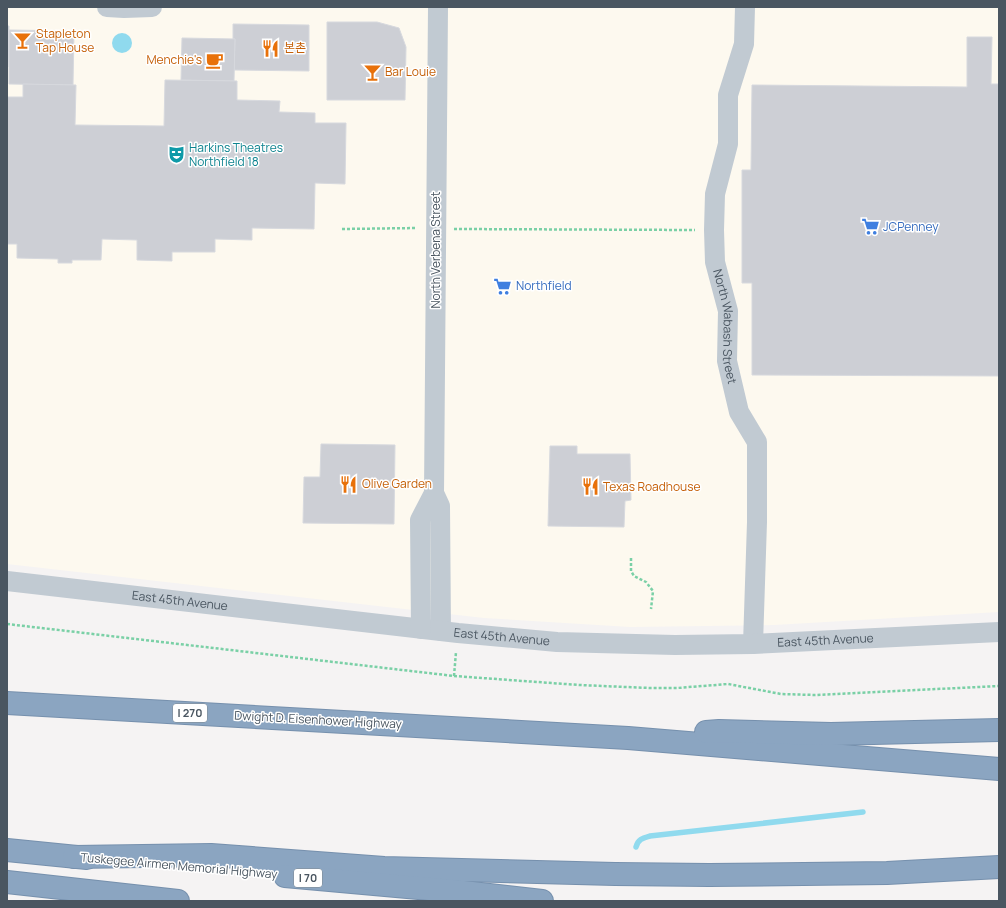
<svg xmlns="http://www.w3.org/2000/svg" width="1006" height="908" font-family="Manrope,'Noto Sans KR',sans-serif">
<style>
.commercial{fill:#fdf9ef}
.water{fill:#90daee}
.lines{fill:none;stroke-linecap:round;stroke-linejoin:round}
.stream{stroke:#90daee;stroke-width:5.5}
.building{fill:#cdcfd5;stroke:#d7d9de}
.highway-casing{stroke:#7690ad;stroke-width:24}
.path{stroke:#7ad0a6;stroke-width:2.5;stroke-dasharray:3 2;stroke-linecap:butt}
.minor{stroke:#c1cad2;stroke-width:20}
.highway{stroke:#8ba5c1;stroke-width:22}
.labels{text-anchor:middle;stroke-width:3;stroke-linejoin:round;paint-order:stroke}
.shield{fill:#fff;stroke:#808990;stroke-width:1}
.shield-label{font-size:11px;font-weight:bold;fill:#4a5661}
.food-label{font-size:12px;fill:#c56008;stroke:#fff;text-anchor:start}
.culture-label{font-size:12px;fill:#0d838f;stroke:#fff;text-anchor:start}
.shop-label{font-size:12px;fill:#366cbe;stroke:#fff;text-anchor:start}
.street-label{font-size:12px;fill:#4a5661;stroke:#fff}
</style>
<rect width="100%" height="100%" fill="#f5f3f3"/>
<path class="commercial" d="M7,7H999V612L774,625L630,627L484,618L7,564Z"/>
<circle class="water" cx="122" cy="43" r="10"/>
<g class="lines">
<path class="stream" d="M636,847C638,839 643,838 650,836L863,812"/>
</g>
<g class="building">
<path d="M327,22H377L399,28L406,47L405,100H327Z"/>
<path d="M233,24L309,25V71L234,70L235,39H233Z"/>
<path d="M7,26H9L8,67H7Z"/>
<path d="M9,30L74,31L73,85L9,84Z"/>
<path d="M967,37H992L991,84H999V376L752,375V283H742V170H751L752,85L967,87Z"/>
<path d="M182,38L235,39L234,81L181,80Z"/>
<path d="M165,80L237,81V100L280,101L279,112L315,113V123H346L345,184L315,183L314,229L252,228V240L215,239V252H172V261L137,260V240L102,239L101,260H72V263H58V259L17,258V244H7V97H23V84L76,85L75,125L164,126Z"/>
<path d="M321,444L395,445L394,524L303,523L304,477H320Z"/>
<path d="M550,446H577V454H630L631,500L625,501L624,527L548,526Z"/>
</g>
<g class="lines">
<defs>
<g id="highway">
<path d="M7,703L628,738L999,769"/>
<path d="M706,732L719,731L831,734L999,730"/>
<path d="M7,850L87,858"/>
<path d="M74,857L211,855L384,868L615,874L709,875L887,873L999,867"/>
<path d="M285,876L463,892L542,901"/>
<path d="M7,882L178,901"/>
</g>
</defs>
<use href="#highway" class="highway-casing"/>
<g class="path">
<path d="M342,229L417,228"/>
<path d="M454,229L695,230"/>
<path d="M631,558V571L634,576L646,582L653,591L651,609"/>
<path d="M7,624L454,676L579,685L650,688H677L728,684L781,694L815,695L999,686"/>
<path d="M454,676L456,652"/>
</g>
<g class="minor">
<path d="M107,7L124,8L152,7"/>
<path d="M438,7L434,493L440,506L441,631"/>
<path id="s1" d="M745,7L744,44L728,95V144L715,194L714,230L715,262L728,311L727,361L739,412L757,442V522L753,644"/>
<path id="s2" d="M7,581L458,633L557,642L675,645L753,644L999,632"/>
<path d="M421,629L420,520L434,493"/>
</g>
<use href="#highway" class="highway"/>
</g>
<defs>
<symbol id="bar-bare" viewBox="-9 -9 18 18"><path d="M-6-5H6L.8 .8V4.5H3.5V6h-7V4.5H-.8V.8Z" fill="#e8710a" stroke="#fff" stroke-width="2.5" paint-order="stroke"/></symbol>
<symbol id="restaurant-bare" viewBox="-9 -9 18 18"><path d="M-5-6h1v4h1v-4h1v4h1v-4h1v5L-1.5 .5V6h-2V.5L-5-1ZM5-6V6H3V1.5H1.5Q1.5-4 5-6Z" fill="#e8710a" stroke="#fff" stroke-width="2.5" paint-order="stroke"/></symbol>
<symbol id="cafe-bare" viewBox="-9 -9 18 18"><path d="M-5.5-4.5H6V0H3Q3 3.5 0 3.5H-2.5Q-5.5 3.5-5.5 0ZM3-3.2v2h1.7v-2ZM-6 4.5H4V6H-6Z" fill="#e8710a" stroke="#fff" stroke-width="2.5" paint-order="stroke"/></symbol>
<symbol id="theatre-bare" viewBox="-9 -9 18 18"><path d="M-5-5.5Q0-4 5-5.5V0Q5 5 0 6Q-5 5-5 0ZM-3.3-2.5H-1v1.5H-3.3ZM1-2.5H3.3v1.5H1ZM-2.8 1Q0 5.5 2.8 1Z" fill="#0f9aa8" stroke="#fff" stroke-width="2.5" paint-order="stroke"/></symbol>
<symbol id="supermarket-bare" viewBox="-9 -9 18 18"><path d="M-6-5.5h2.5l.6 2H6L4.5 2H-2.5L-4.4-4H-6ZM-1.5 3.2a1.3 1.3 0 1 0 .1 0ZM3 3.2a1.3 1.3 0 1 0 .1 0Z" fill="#3f7fe0" stroke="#fff" stroke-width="2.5" paint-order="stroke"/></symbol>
</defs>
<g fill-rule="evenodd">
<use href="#bar-bare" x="10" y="28" width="25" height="25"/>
<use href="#restaurant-bare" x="258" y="36" width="25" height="25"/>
<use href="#cafe-bare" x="202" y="48" width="25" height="25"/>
<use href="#bar-bare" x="360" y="60" width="25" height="25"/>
<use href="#theatre-bare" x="164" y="142" width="25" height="25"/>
<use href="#supermarket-bare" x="858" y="214" width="25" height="25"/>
<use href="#supermarket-bare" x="490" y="274" width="25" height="25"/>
<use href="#restaurant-bare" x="336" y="472" width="25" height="25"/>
<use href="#restaurant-bare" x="578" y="474" width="25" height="25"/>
</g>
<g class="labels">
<g class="shield">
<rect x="173" y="704" width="34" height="18" rx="3"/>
<rect x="294" y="869" width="28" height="18" rx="3"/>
</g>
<g class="shield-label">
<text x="190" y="717">I 270</text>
<text x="308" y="882">I 70</text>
</g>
<g class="food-label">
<text x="36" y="38">Stapleton<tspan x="36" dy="14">Tap House</tspan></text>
<text x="284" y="52">본촌</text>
<text x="202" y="64" text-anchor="end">Menchie's</text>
<text x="385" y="76">Bar Louie</text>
<text x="362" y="488">Olive Garden</text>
<text x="603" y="491">Texas Roadhouse</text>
</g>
<g class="culture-label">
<text x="189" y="152">Harkins Theatres<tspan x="189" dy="14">Northfield 18</tspan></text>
</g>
<g class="shop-label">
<text x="883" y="231">JCPenney</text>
<text x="516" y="290">Northfield</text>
</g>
<g class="street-label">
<text transform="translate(436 250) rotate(-90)" y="4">North Verbena Street</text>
<text dy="4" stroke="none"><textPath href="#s1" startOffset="325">North Wabash Street</textPath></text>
<text dy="4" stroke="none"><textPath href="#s2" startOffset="174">East 45th Avenue</textPath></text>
<text dy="4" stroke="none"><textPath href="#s2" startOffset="498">East 45th Avenue</textPath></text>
<text dy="4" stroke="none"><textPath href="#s2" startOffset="822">East 45th Avenue</textPath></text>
<text transform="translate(318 720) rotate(3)" y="4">Dwight D. Eisenhower Highway</text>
<text transform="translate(179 866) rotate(5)" y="4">Tuskegee Airmen Memorial Highway</text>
</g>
</g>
<rect width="1006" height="908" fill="none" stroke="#4a5661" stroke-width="16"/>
</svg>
